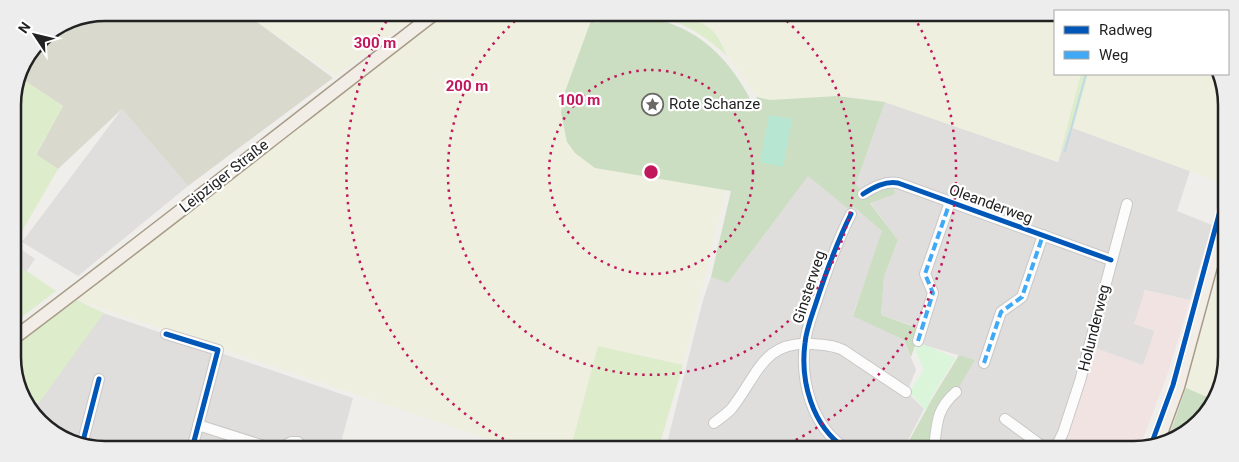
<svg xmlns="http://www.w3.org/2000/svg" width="1239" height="462" font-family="Roboto,sans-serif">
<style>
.residential{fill:#dfdedc}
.commercial{fill:#f1e3e1}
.construction{fill:#d9d9cd}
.farmland{fill:#efefdf}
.grass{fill:#ddeccb}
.forest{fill:#cbdec1}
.park{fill:#daf5da}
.pitch{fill:#b7e6d2}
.parking{fill:#e0dfde}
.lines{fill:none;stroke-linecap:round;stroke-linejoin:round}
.stream{stroke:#bfdbe3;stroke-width:2}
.minor-casing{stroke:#c9c8c7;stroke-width:12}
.major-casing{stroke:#a79c86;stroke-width:15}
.minor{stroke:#fdfcfc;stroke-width:10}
.major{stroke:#f3ede7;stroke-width:12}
.quiet{stroke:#3fa9f5;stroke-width:4;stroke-dasharray:8 4;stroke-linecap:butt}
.cycleway-casing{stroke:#fff;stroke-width:8}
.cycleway{stroke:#0057b8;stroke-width:5}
.ring{fill:none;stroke:#c2185b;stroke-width:2.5;stroke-dasharray:2.5 5}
.labels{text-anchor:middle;stroke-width:4.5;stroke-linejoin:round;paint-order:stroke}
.poi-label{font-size:15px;fill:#222;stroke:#fff;text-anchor:start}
.street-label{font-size:15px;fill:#222;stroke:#fff}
.rim{fill:none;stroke:#222;stroke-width:2.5}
.centre{fill:#c2185b;stroke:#fff;stroke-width:2.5}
.ring-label{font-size:15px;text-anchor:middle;font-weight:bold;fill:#c2185b;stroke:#fff;stroke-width:4.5;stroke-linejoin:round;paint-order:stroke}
</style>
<rect width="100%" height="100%" fill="#f0eeeb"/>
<g class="residential">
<path d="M885,102L1058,162L1070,127L1190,171L1177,211L1212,225L1190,300L1144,290L1155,330L1143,366L1090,346L1055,449L934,448L937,421L975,360L917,343L921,328L881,315L884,277L898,240L870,202L895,194H863L856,184Z"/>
<path d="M122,109L188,186L78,276L22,242Z"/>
<path d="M808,175L849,209L851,214L854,207L883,231L853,315L904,340L916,370L907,392L924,409L904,448L666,447L703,300L711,277L728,283Z"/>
<path d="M103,313L353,398L340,446L76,445L35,418L23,393L38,403Z"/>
</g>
<path class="commercial" d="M1145,290L1190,300L1168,373L1139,449H1055L1089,346L1143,365L1155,331L1134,324Z"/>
<path class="construction" d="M105,13H260L253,19L333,78L188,186L122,109L58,169L36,155L63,106L19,77L22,64L44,36Z"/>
<g class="farmland">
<path d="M260,13L419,14L336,76L253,19Z"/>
<path d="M446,14L591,15L592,18L563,97L561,113L567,142L575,153L595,168L726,190L683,365L598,346L571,447H512L77,300Z"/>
<path d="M658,15L1055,17V74H1081L1058,162L885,102L837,96L770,100L757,97L727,56L720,39L667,16Z"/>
<path d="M1088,74H1217L1226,93L1225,173L1222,183L1073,128Z"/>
<path d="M1223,257L1222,386L1212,399L1186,388Z"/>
</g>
<g class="grass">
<path d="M639,15C656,15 695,17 708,27C718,34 722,45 727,56C701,32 675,16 639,15Z"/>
<path d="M1081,74H1088L1073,128L1070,127L1058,162Z"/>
<path d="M19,77L63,106L36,154L58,169L14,245L13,99Z"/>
<path d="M15,263L56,291L14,323V265Z"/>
<path d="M77,300L104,313L39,403C12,386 14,376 14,346Z"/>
<path d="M598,346L683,365L659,447H571Z"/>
</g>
<g class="forest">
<path d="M631,16C690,19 727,53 753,104L757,97L770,100L837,96L885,102L856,184L863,194L893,186L895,194L870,203L898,240L884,277L881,315L921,329L911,357L904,340L853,316L882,231L854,207L851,211L808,176L728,283L711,277L731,191L595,168L575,153L567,142L561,113L563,97L592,18L596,23Z"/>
<path d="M959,355L975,360L956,392L943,405L934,448H905L932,399Z"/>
<path d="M1186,388L1212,399L1190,431L1168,439Z"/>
</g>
<path class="park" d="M918,342L955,358L931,398L926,410L909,392L924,370L915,350Z"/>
<path class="pitch" d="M769,115L792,119L783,167L760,162Z"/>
<path class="parking" d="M14,244L35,259L26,272L15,263L14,265V260L16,256L14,254Z"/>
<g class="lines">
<path class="stream" d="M1065,151L1086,74"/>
<defs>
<g id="minor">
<path d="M863,194C874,187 885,181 898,183L1111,260"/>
<path d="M166,334L218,350L193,445"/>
<path d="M918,341L933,293L925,274L950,202"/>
<path d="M984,363L1001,312L1022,297L1043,235"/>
<path d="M1005,419L1046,449"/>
<path d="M714,423C720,418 727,414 732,408C758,375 763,340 813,344C824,345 834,345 843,350L906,392"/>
<path d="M198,425L261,445"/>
<path d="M82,445L99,379"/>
<path d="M284,446L291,442H298L301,446"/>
<path d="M845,448C812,426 800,381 805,343C806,331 811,318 815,306C825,275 836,244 851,214"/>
<path d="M934,448C937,424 936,409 956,392"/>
<path d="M1055,449L1063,433L1080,381L1127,204"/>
</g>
<g id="major">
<path d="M14,338C155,232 294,122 434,14"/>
<path d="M1158,442L1178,387L1224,218"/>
</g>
</defs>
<use href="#minor" class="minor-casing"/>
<use href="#major" class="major-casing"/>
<use href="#minor" class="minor"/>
<use href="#major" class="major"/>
<g class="quiet">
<path d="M918,341L933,293L925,274L950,202"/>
<path d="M984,363L1001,312L1022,297L1043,235"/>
</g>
<defs>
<g id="cycleway">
<path d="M863,194C874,187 885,181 898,183L1111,260"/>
<path d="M166,334L218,350L193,445"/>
<path d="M82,445L99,379"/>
<path d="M1151,445L1173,385L1224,196"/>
<path d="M845,448C812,426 800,381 805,343C806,331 811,318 815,306C825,275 836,244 851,214"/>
</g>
</defs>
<use href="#cycleway" class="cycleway-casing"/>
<use href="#cycleway" class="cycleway"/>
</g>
<g class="ring">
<circle cx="651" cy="172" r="102"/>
<path d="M781 16A203 203 0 1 1 522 15"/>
<path d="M517 446A305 305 0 0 1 390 15M914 17A305 305 0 0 1 782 447"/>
</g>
<defs>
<symbol id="sight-ring" viewBox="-11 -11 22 22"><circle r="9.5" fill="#fff" stroke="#6a6968" stroke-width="1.5"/><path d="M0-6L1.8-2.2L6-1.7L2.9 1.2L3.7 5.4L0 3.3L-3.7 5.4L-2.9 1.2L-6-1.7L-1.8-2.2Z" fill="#6a6968"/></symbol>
</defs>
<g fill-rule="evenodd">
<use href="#sight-ring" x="640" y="92" width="25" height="25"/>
</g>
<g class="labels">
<g class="poi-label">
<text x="669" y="109">Rote Schanze</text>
</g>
<g class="street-label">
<text transform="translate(224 176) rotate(-38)" y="5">Leipziger Straße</text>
<text transform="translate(991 204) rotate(20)" y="5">Oleanderweg</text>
<text transform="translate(809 287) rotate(-72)" y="5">Ginsterweg</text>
<text transform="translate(1094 328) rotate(-76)" y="5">Holunderweg</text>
</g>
</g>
<path d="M0 0H1239V462H0ZM105 21H1134A84 84 0 0 1 1218 105V357A84 84 0 0 1 1134 441H105A84 84 0 0 1 21 357V105A84 84 0 0 1 105 21Z" fill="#ededed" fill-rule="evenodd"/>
<path class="rim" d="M105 21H1134A84 84 0 0 1 1218 105V357A84 84 0 0 1 1134 441H105A84 84 0 0 1 21 357V105A84 84 0 0 1 105 21Z"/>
<circle cx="651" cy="172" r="8" class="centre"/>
<g class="ring-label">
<text x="375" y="48">300 m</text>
<text x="467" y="91">200 m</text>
<text x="579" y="105">100 m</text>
</g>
<rect x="1054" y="10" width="175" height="65" fill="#ffffff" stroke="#a7a7a7"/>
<rect x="1064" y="26" width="25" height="8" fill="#0057b8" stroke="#a7a7a7"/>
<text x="1099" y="35" font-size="15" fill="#222222">Radweg</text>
<rect x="1064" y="51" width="25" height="8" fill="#3fa9f5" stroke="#a7a7a7"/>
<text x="1099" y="60" font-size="15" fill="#222222">Weg</text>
<g transform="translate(35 35) rotate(305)" stroke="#ffffff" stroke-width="4" paint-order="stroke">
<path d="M0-4L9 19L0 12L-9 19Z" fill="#222222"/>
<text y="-8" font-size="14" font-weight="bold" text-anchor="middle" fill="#222222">N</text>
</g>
</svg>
